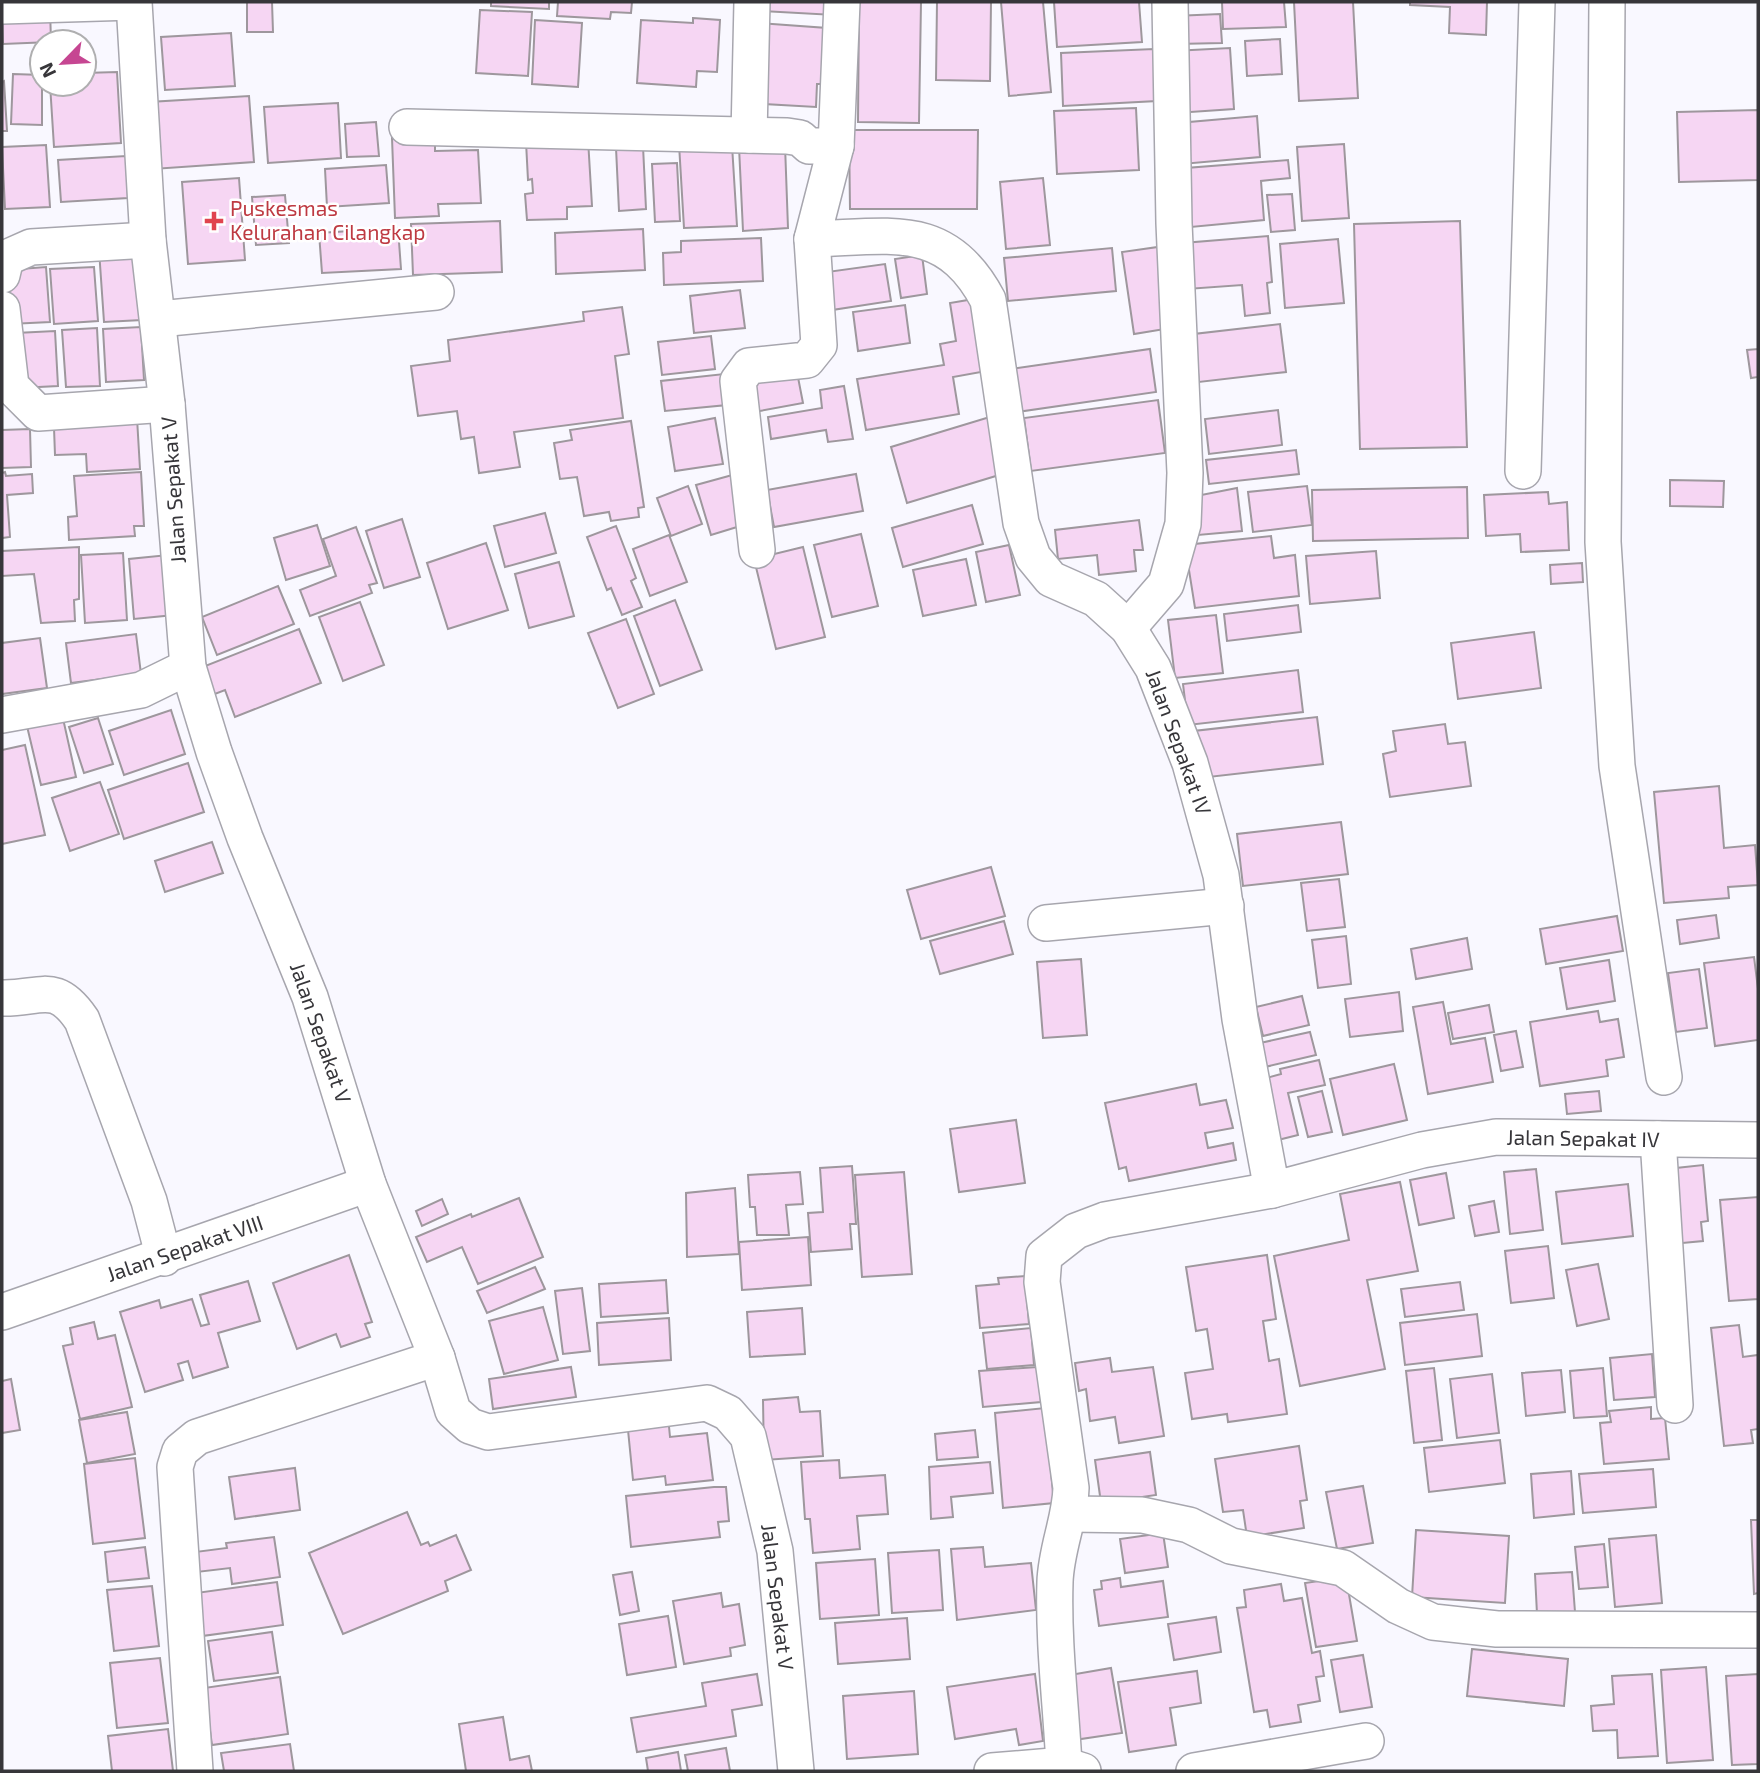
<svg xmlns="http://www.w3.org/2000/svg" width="1760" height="1773" font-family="'Exo 2',sans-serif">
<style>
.building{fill:#f6d6f3;stroke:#9e979d;stroke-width:2}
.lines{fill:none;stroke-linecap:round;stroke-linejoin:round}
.minor-casing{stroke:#a7a6ae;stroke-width:38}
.minor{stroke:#fff;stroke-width:35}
.health-dot{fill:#e0444e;stroke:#fff;stroke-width:2.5}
.labels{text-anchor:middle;stroke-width:5;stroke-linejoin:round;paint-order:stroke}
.health-label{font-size:21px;fill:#be3a42;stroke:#fff;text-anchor:start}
.street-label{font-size:21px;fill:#37363a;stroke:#fff}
</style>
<rect width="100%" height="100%" fill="#f9f8ff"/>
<g class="building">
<path d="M247,2H272L273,32H247Z"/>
<path d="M491,2H549V9L491,6Z"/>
<path d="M558,2H632L631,13L611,12L610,19L557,16Z"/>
<path d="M761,2H834V15L760,11Z"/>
<path d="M859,2H921L919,123L858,122Z"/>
<path d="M937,2H991L990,81L936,80Z"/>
<path d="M1001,2H1043L1051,92L1009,96Z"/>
<path d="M1054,2H1139L1142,42L1057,47Z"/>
<path d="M1222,2H1284L1286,27L1223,29Z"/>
<path d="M1294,2H1353L1358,98L1299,101Z"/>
<path d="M1410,2H1487L1486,35L1449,33L1450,7L1410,5Z"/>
<path d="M50,8L51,42L3,44L2,10Z"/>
<path d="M480,10L532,12L528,76L476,73Z"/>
<path d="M1220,14L1222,43L1176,44L1174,16Z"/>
<path d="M693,18L720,20L717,72L697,71L696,87L637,83L641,20L693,23Z"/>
<path d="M535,20L582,23L578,87L532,84Z"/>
<path d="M758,23L827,28L824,84H817L816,107L764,104Z"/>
<path d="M231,33L235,86L165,90L161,37Z"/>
<path d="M1280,39L1282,74L1247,76L1245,41Z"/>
<path d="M1230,48L1234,109L1176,113L1173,51Z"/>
<path d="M1154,49L1157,101L1063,106L1061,53Z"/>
<path d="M117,72L121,143L54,147L50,84H84V73Z"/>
<path d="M13,74L42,75V125L11,124Z"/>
<path d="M4,81L7,131H2V82Z"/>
<path d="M249,96L254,162L153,169L149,102Z"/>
<path d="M338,103L341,158L268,163L264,107Z"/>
<path d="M1136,108L1139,170L1057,174L1054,111Z"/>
<path d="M1758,110V180L1679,182L1677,112Z"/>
<path d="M1257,116L1260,157L1182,164L1178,123Z"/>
<path d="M376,122L379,156L347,157L345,124Z"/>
<path d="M849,130H978L977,209H850Z"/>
<path d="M435,137V151L478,150L481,203L438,204L439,216L395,218L392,138Z"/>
<path d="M588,139L592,206L567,207V219L527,220L525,194L533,193L532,179L528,180L526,142Z"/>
<path d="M679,144L732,145L737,226L684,228Z"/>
<path d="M1344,144L1349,218L1302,221L1297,147Z"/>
<path d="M46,145L50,207L5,209L2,147Z"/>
<path d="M785,145L788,228L743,231L739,147Z"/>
<path d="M643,146L646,209L619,211L616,148Z"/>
<path d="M126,156L128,198L61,202L58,160Z"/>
<path d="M1288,160L1290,178L1261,181L1264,220L1191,227L1186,168Z"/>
<path d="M677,163L680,221L655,222L652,164Z"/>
<path d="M386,165L389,203L327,207L325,169Z"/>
<path d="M239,178L245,260L188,264L182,182Z"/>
<path d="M1043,178L1050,245L1006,249L1000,182Z"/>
<path d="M1292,194L1295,230L1271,232L1267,195Z"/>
<path d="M285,195L289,243L256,245L252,197Z"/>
<path d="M500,221L502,272L413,275L411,224Z"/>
<path d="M1460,221L1467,447L1360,449L1354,224Z"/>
<path d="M398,228L401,269L322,273L319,233Z"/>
<path d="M643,229L645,270L556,274L555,233Z"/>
<path d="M1268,236L1272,282L1267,283L1270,313L1245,316L1242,285L1187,289L1183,243Z"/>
<path d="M761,238L763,281L664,285L663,253L681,252V241Z"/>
<path d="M1338,239L1344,303L1285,308L1280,244Z"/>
<path d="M138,247L142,320L104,322L99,250Z"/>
<path d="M1158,247L1171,328L1134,334L1122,252Z"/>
<path d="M1112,248L1116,291L1008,301L1004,258Z"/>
<path d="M922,255L927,294L901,298L895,259Z"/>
<path d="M885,264L891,301L832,310L827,272Z"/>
<path d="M46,267L50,322L10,324L7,270Z"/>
<path d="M94,267L98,321L54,324L50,269Z"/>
<path d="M740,290L745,328L694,333L690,296Z"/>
<path d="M974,299L992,370L953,377L959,414L866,430L857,379L944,365L940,344L956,341L950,303Z"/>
<path d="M905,305L910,343L858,351L853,312Z"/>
<path d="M622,307L629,354L615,356L623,418L514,432L520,467L479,473L474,437L461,439L457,411L418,416L411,366L450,361L448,340L584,321L583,312Z"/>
<path d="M1280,324L1286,372L1199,382L1194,334Z"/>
<path d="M141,327L144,380L106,382L103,329Z"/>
<path d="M97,328L100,386L66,387L62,330Z"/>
<path d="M55,331L58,386L19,388L16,333Z"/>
<path d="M711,336L715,369L662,375L658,342Z"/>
<path d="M1150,349L1156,392L1017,412L1011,369Z"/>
<path d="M1758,349V377L1751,378L1747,350Z"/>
<path d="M796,367L803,403L754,412L748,375Z"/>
<path d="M724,374L727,405L665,411L661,381Z"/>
<path d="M844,386L853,439L828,442L826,430L771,439L768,417L822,408L820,390Z"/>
<path d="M1158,400L1165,453L1031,471L1024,418Z"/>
<path d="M1278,410L1282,445L1209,454L1205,419Z"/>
<path d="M993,416L1009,472L907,503L891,447Z"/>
<path d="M137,418L140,469L87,472L86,454L55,455L54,428Z"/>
<path d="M715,418L723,464L675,471L668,427Z"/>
<path d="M631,421L644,507L638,508L639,517L611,521L609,512L584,516L577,477L560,479L554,443L572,440L570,430Z"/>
<path d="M30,429L31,467L2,468V430Z"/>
<path d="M1296,450L1299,474L1209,484L1206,460Z"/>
<path d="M5,472L6,476L32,474L33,493L7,495L10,537L2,538V473Z"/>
<path d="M141,472L144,526H134L135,536L69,540L68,517L77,516L74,476Z"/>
<path d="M736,474L750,523L711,535L696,485Z"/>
<path d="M856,474L863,511L774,527L767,490Z"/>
<path d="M1670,480L1724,481L1723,507L1670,506Z"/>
<path d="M688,486L702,524L671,536L657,498Z"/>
<path d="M1307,486L1312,525L1253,532L1248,492Z"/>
<path d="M1467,487L1468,538L1313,541L1312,490Z"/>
<path d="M1237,488L1242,531L1198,535L1196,496Z"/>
<path d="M1548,492L1549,504L1567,502L1569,550L1521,552L1520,534L1486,536L1484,495Z"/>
<path d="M972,505L983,544L903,567L892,528Z"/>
<path d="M545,513L556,553L505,567L494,526Z"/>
<path d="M402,519L420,577L384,588L366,531Z"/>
<path d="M1139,520L1143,550H1134L1136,571L1099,575L1097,555L1058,559L1055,530Z"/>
<path d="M317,525L330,566L286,580L274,538Z"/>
<path d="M616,526L636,578L631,581L642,607L622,615L611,588L607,590L587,537Z"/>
<path d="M356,527L377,583L369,585L372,593L310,616L300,590L336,576L323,539Z"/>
<path d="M861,534L878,606L832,617L814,545Z"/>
<path d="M669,535L687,582L650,596L633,549Z"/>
<path d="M1271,536L1274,558L1295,555L1299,596L1195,608L1185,545Z"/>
<path d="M486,543L508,610L448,629L427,563Z"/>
<path d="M1009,545L1020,595L986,602L976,552Z"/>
<path d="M79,547V599L74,600L75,621L41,623L34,574L2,576V551Z"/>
<path d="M803,547L825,637L776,649L754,559Z"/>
<path d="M1376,551L1380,598L1310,604L1306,556Z"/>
<path d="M123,553L127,620L85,623L81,555Z"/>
<path d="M168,555L174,615L134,619L129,559Z"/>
<path d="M966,559L976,605L923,616L913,570Z"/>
<path d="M559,562L574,616L529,628L515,574Z"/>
<path d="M1582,563L1583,582L1551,584L1550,565Z"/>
<path d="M278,586L294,624L217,655L202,617Z"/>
<path d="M675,600L702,670L660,686L634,616Z"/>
<path d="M360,602L384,665L343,681L319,617Z"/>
<path d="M1298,605L1301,632L1227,641L1224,614Z"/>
<path d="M1216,615L1223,673L1175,678L1168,620Z"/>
<path d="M626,619L654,694L618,708L588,633Z"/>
<path d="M299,629L321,683L235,717L225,690L207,697L195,670Z"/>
<path d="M1534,632L1541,688L1458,699L1451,643Z"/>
<path d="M136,634L141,674L71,683L66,643Z"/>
<path d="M40,638L47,688L2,694V643Z"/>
<path d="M1298,670L1303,712L1188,725L1183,684Z"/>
<path d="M171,710L185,754L124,775L109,731Z"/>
<path d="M62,714L76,777L41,785L26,722Z"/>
<path d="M1317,717L1323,764L1200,778L1194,731Z"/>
<path d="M98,718L113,764L84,773L69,727Z"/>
<path d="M1445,724L1448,744L1465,742L1471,786L1390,797L1383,754L1396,751L1393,731Z"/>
<path d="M25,745L45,835L2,844V750Z"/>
<path d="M188,763L204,812L124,839L108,790Z"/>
<path d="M100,782L119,834L70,851L52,798Z"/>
<path d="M1719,786L1724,848L1755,845L1758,885L1728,887L1729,898L1664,903L1654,792Z"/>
<path d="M1341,822L1348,874L1243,886L1237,834Z"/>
<path d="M212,842L223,873L165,892L155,861Z"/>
<path d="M991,867L1005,916L921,939L907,890Z"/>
<path d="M1339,879L1345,927L1307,931L1301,883Z"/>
<path d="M1716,915L1719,938L1680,944L1677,920Z"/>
<path d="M1617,916L1623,951L1546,964L1540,929Z"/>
<path d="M1004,921L1013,954L940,974L930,941Z"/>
<path d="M1346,936L1351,984L1318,988L1312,940Z"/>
<path d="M1467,938L1472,969L1416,979L1411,949Z"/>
<path d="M1754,957L1758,989V1040L1715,1046L1704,963Z"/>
<path d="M1081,959L1087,1035L1043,1038L1037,962Z"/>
<path d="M1609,960L1615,1001L1567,1009L1560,968Z"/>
<path d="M1699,969L1707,1028L1676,1032L1668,973Z"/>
<path d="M1399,992L1403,1031L1350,1037L1345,999Z"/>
<path d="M1302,996L1309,1025L1263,1036L1256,1007Z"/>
<path d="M1443,1002L1451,1044L1485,1038L1493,1082L1428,1094L1413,1007Z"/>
<path d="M1489,1005L1494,1032L1453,1039L1448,1013Z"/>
<path d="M1598,1011L1600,1022L1618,1019L1624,1057L1606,1060L1608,1076L1540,1086L1530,1022Z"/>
<path d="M1516,1031L1523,1067L1501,1071L1494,1035Z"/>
<path d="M1310,1032L1316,1055L1265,1067L1260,1043Z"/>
<path d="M1319,1060L1325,1085L1288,1093L1298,1135L1274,1141L1259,1080L1281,1074L1280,1069Z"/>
<path d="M1394,1064L1407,1120L1343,1135L1330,1079Z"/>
<path d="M1196,1084L1200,1105L1226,1100L1233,1128L1205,1133L1208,1148L1233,1143L1236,1160L1129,1181L1126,1167L1119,1169L1105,1103Z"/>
<path d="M1322,1091L1332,1132L1308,1137L1298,1097Z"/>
<path d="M1599,1091L1601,1111L1567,1114L1565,1094Z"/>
<path d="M1016,1120L1025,1183L959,1192L950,1129Z"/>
<path d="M1703,1165L1708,1221L1701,1222L1703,1241L1672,1244L1667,1169Z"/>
<path d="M852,1166L856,1224H850L852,1249L811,1252L808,1213L823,1212L820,1168Z"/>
<path d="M1536,1169L1543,1230L1510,1234L1504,1172Z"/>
<path d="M800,1172L803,1204L786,1205L789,1235H757L755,1207H750L748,1175Z"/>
<path d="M904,1172L912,1274L862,1277L855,1175Z"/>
<path d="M1446,1173L1454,1218L1419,1225L1410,1180Z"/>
<path d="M1400,1182L1418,1271L1367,1280L1385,1369L1300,1386L1274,1256L1349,1240L1340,1194Z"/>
<path d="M1628,1184L1633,1236L1562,1244L1556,1192Z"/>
<path d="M735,1188L739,1254L687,1257L686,1193Z"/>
<path d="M1758,1197V1299L1729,1301L1720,1200Z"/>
<path d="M519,1198L543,1257L478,1284L462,1247L427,1262L416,1237L471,1214L472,1217Z"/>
<path d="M442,1199L448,1214L422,1226L416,1211Z"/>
<path d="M1494,1201L1499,1232L1475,1236L1469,1206Z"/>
<path d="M808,1237L811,1285L742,1290L739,1242Z"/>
<path d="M1548,1246L1554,1298L1511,1303L1505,1251Z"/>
<path d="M349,1255L372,1322L365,1324L370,1337L341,1347L336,1334L297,1349L273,1283Z"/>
<path d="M1267,1255L1276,1319L1263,1321L1269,1361L1279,1359L1287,1414L1228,1422L1227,1414L1192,1419L1185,1373L1213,1369L1207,1329L1196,1331L1186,1267Z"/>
<path d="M1598,1264L1609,1319L1577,1326L1566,1270Z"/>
<path d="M535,1267L545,1289L487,1313L477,1291Z"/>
<path d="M1025,1276L1029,1324L980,1328L976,1286L999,1284L998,1278Z"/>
<path d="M666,1280L668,1313L601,1317L599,1284Z"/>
<path d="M248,1281L260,1321L218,1333L228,1367L193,1378L188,1361L178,1364L183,1380L145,1392L120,1312L159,1300L161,1308L192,1299L201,1326L209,1324L200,1295Z"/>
<path d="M1460,1282L1464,1310L1405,1317L1401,1289Z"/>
<path d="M582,1288L590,1351L563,1354L555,1291Z"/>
<path d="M543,1307L558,1360L504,1374L489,1321Z"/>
<path d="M802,1308L805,1354L750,1357L747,1312Z"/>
<path d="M1477,1314L1482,1356L1405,1365L1400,1323Z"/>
<path d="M669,1318L671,1360L599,1365L597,1323Z"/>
<path d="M94,1322L98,1339L115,1335L132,1407L80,1419L63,1346L73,1344L70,1328Z"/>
<path d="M1739,1325L1743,1357L1758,1355V1429L1751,1430L1753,1443L1724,1446L1711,1328Z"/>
<path d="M1031,1328L1034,1365L987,1369L983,1333Z"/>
<path d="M1652,1354L1655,1397L1614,1400L1610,1358Z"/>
<path d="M1110,1358L1112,1372L1153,1367L1164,1436L1119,1443L1115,1417L1090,1421L1086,1389L1079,1391L1075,1363Z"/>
<path d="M571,1367L576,1397L493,1409L489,1379Z"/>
<path d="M1037,1367L1041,1402L983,1407L979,1371Z"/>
<path d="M1434,1368L1442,1440L1414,1443L1406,1371Z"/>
<path d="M1603,1368L1607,1416L1574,1418L1570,1371Z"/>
<path d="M1561,1370L1565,1412L1526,1416L1522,1373Z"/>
<path d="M1492,1374L1499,1433L1457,1438L1450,1379Z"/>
<path d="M11,1379L20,1430L2,1433V1381Z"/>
<path d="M798,1397L800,1412L820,1411L823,1456L764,1460L763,1400Z"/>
<path d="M1651,1407V1419L1665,1418L1669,1459L1604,1464L1600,1423L1611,1422L1609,1411Z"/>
<path d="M1045,1408L1054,1503L1003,1508L995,1413Z"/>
<path d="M127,1412L135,1454L87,1463L79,1420Z"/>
<path d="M668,1416L670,1437L707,1433L713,1480L666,1485L665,1476L633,1480L627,1420Z"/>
<path d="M975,1430L978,1457L937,1460L935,1434Z"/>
<path d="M1500,1440L1505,1483L1429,1492L1424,1448Z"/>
<path d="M1299,1446L1307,1500L1300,1501L1304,1528L1247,1537L1243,1510L1223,1512L1215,1459Z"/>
<path d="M1150,1452L1156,1495L1101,1503L1095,1460Z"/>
<path d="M135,1458L145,1538L93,1544L84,1464Z"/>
<path d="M839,1460L840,1478L885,1475L888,1514L857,1516L860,1549L813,1553L810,1519H805L801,1462Z"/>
<path d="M990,1462L993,1493L951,1497L953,1517L931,1519L929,1467Z"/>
<path d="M295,1468L300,1510L235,1519L229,1477Z"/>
<path d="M1653,1469L1656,1507L1583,1513L1579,1474Z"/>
<path d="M1571,1471L1574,1514L1534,1518L1531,1474Z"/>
<path d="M1363,1486L1373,1543L1337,1549L1326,1492Z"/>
<path d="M714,1487H726L729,1521L718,1522L720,1537L631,1547L626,1496Z"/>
<path d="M407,1512L421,1545L428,1542L430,1546L456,1535L471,1570L445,1581L448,1591L343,1634L309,1553Z"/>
<path d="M1751,1520H1758V1593L1754,1594Z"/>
<path d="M1416,1530L1509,1536L1505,1603L1412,1597Z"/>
<path d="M1163,1533L1168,1567L1125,1573L1120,1539Z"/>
<path d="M1656,1535L1662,1603L1615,1607L1609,1539Z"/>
<path d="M274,1537L280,1577L232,1584L230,1568L197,1572L195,1552L227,1548L226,1543Z"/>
<path d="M1604,1544L1608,1587L1579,1589L1575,1547Z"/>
<path d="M145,1547L149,1578L108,1582L105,1552Z"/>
<path d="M983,1547L985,1567L1031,1563L1036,1610L957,1620L951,1549Z"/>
<path d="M939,1550L943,1610L892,1613L888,1553Z"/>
<path d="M875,1559L879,1615L820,1619L816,1563Z"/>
<path d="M632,1572L639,1611L620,1615L613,1575Z"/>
<path d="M1572,1572L1575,1612L1537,1614L1535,1574Z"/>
<path d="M1346,1577L1357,1641L1316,1647L1305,1583Z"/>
<path d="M1120,1578L1121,1587L1163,1581L1168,1617L1099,1626L1094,1590L1102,1589L1101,1581Z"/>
<path d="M277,1582L283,1625L202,1636L196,1593Z"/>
<path d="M1281,1584L1284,1601L1302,1598L1312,1653L1320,1651L1324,1676L1316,1677L1320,1701L1298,1705L1301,1722L1270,1727L1267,1710L1254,1712L1237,1608L1246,1607L1244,1590Z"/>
<path d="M152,1586L159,1646L114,1651L107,1590Z"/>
<path d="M721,1593L723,1607L739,1604L745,1645L730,1648L731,1656L684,1664L673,1601Z"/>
<path d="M668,1616L676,1667L627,1675L619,1624Z"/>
<path d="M1216,1617L1221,1652L1174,1660L1168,1624Z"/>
<path d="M907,1618L910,1659L838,1664L835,1623Z"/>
<path d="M272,1632L278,1673L214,1681L208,1641Z"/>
<path d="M1472,1649L1568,1659L1564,1706L1467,1696Z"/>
<path d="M1363,1655L1372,1707L1340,1712L1331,1660Z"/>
<path d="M160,1658L168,1723L117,1728L110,1663Z"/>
<path d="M1706,1667L1713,1760L1667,1763L1661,1670Z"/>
<path d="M1111,1668L1122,1733L1074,1740L1064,1676Z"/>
<path d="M1197,1671L1201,1703L1170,1708L1176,1745L1129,1752L1118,1682Z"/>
<path d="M757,1674L762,1705L732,1710L736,1736L637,1752L631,1718L706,1706L702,1683Z"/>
<path d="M1035,1674L1043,1741L1019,1745L1016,1729L955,1739L947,1687Z"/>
<path d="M1652,1674L1658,1756L1618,1758L1617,1730L1593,1731L1591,1706L1614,1704L1612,1676Z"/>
<path d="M1758,1674V1764L1732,1765L1726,1676Z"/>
<path d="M280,1677L288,1734L212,1745L204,1688Z"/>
<path d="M914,1691L918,1754L847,1759L843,1696Z"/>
<path d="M503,1717L510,1760L529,1756L532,1771H466L459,1724Z"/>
<path d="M168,1729L173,1771H112L108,1736Z"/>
<path d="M290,1744L294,1771H224L221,1753Z"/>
<path d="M726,1748L730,1771H688L685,1755Z"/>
<path d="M678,1752L681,1771H648L646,1758Z"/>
</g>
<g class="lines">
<defs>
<g id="minor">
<path d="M134,2L148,240L167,404L188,667L214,752L245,838L310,997L368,1184L437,1358L453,1411L470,1426L488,1432L707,1403L728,1413L748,1436L775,1551L796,1771"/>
<path d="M842,2L836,146L812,239C889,237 946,220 988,300L1021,523L1033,557L1051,579L1096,599L1128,628L1153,668L1190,763L1221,875L1240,1019L1272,1190L1422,1150L1496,1137L1758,1140"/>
<path d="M1607,2L1603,542L1617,766L1664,1077"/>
<path d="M2,6L133,2"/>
<path d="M407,127L787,136L800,138L809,146H836"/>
<path d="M749,135L752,2"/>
<path d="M2,275L6,258L31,247L148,240"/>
<path d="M2,309L11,386L38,413L167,404"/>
<path d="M159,319L436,292"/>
<path d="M1523,471L1537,2"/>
<path d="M757,550L738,381L749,366L807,360L819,345L812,239"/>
<path d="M1128,628L1166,584L1183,524L1185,473L1174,223L1170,2"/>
<path d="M2,715L141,690L188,667"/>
<path d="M1046,923L1226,906"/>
<path d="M2,998C41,999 55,980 82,1020L149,1201L164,1258"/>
<path d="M1658,1139L1675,1405"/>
<path d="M2,1312L368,1184"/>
<path d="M1070,1514L1142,1515L1189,1525L1231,1546L1343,1568L1398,1606L1433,1622L1497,1629L1758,1630"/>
<path d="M1064,1765C1061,1705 1053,1643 1055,1582C1056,1549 1070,1520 1071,1488L1042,1282L1044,1256L1076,1231L1105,1220L1272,1190"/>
<path d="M195,1771L175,1467L180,1451L197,1437L437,1358"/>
<path d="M992,1771L1064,1765L1083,1771"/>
<path d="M1194,1771L1366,1741"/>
</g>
</defs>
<use href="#minor" class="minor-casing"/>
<use href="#minor" class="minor"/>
</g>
<path class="health-dot" d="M210.5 210.5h7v7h7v7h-7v7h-7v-7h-7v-7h7z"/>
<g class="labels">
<g class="health-label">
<text x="230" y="216">Puskesmas<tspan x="230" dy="24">Kelurahan Cilangkap</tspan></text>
</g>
<g class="street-label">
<text transform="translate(174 490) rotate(-94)" y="7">Jalan Sepakat V</text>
<text transform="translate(1178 742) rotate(70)" y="7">Jalan Sepakat IV</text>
<text transform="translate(320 1033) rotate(71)" y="7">Jalan Sepakat V</text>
<text transform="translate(1583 1139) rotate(1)" y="7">Jalan Sepakat IV</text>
<text transform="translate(185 1249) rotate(-19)" y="7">Jalan Sepakat VIII</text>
<text transform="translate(777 1597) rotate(83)" y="7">Jalan Sepakat V</text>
</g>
</g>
<rect width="1760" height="1773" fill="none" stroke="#37363a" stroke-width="7"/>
<g transform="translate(63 63) rotate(245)"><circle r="33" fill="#ffffff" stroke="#afafb0" stroke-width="2"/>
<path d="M0-5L12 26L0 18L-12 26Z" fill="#c64692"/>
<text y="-10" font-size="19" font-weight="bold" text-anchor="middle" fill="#37363a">N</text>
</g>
</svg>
